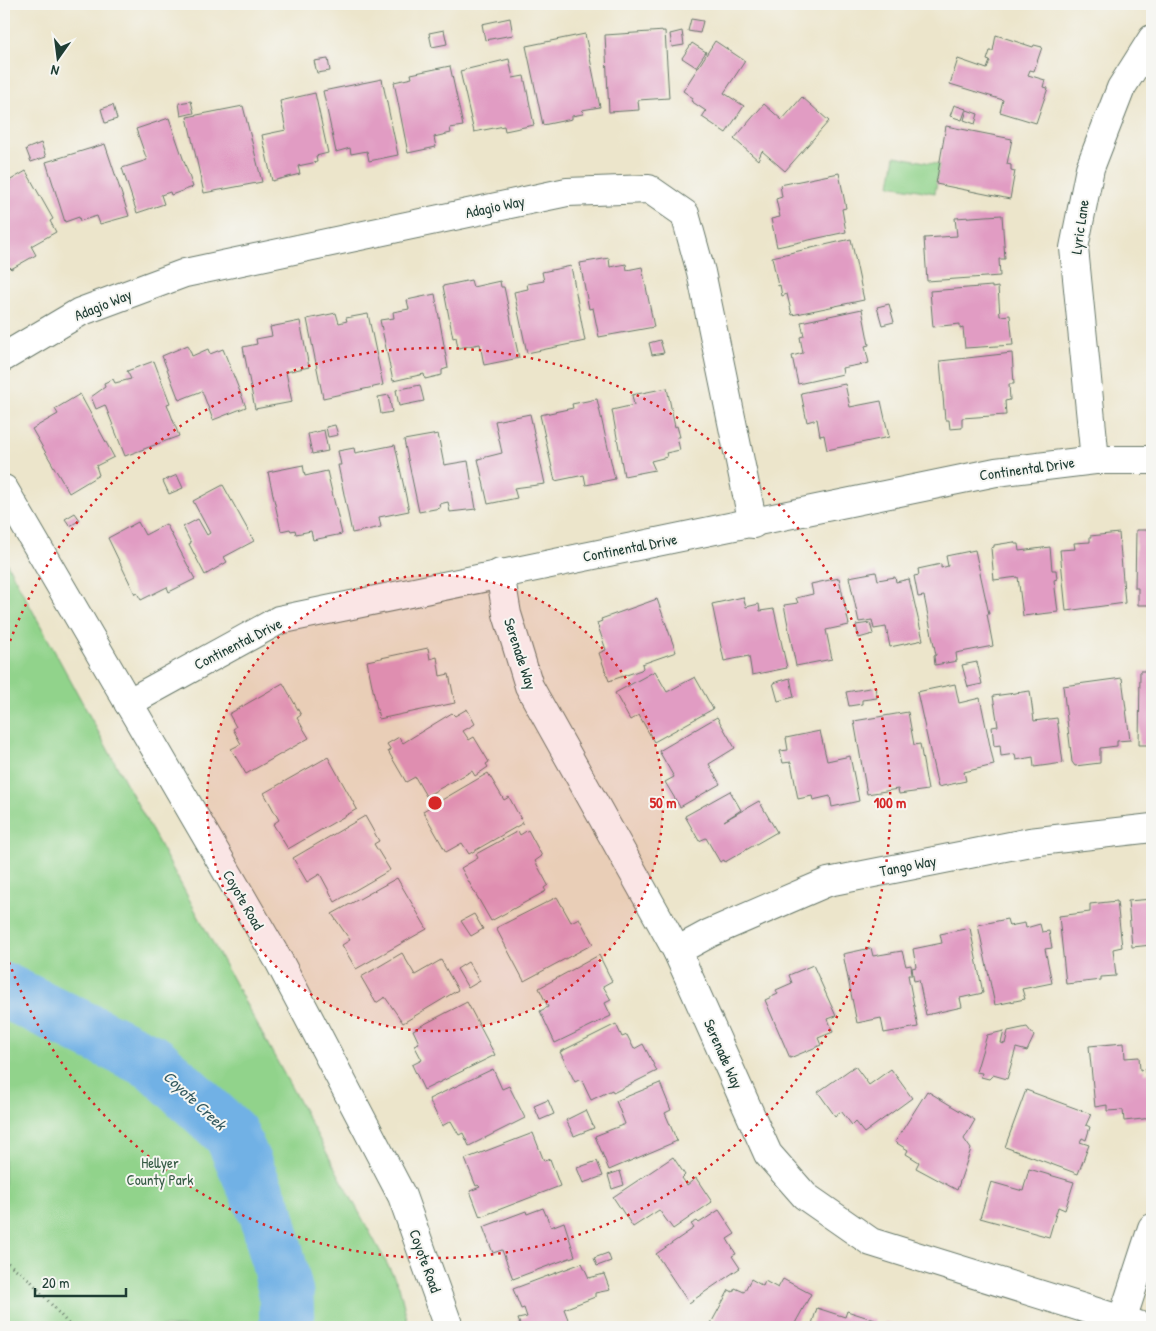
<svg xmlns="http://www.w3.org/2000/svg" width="1156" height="1331" font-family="'Patrick Hand',sans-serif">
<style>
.green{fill:#91d38b;stroke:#588860}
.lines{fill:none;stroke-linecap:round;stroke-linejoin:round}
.river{stroke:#71b1e5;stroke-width:55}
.building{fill:#e19cc3}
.minor-casing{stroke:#677869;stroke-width:30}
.path{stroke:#677869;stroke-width:3;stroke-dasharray:1 4;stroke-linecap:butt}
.minor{stroke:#fff;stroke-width:28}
.ring{fill:none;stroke:#d62828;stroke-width:2.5;stroke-dasharray:2.5 5}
.labels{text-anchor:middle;stroke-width:4;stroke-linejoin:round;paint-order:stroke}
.street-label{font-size:15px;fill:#1f3d34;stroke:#f6f6f2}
.park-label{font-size:15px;fill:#365b45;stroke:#f6f6f2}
.water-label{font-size:16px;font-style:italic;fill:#345a60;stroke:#f6f6f2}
.centre{fill:#d62828;stroke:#f6f6f2;stroke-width:2.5}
.ring-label{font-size:15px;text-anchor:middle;font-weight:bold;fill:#d62828;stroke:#f6f6f2;stroke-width:4;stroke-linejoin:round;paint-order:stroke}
</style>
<rect width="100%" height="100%" fill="#f6f6f2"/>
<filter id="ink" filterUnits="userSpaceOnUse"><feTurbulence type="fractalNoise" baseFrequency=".02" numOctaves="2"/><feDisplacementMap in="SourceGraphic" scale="10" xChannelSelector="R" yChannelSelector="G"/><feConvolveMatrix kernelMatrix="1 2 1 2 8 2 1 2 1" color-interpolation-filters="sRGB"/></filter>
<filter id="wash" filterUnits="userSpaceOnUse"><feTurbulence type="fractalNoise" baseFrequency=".0096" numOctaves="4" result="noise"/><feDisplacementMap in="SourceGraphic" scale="20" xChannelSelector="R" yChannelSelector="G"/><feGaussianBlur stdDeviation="1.12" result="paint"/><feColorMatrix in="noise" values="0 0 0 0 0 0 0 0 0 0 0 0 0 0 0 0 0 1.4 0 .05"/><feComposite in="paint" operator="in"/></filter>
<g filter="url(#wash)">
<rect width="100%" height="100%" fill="#ece5cb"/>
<g class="green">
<path d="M895,156L940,165L935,193L890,185Z"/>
<path d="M4,558L399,1286L409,1327H4Z"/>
</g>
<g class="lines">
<path class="river" d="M4,990L154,1063L231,1134L267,1215L286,1293L287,1327"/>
</g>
<g id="blocks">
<g class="building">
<path d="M510,18L513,35L485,40L482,24Z"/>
<path d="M691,19L703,21L700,33L688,31Z"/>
<path d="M444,30L447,44L432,47L429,33Z"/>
<path d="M665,31L669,98L638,100L639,110L609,112L605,35Z"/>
<path d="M682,31L684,45L672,47L670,34Z"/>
<path d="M585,34L600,107L582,110L583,114L572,116V119L543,125L526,46Z"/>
<path d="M996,35L1033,47L1034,45L1042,47L1034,71L1030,70L1028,75L1045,80L1043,87L1048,88L1036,123L1000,112L1003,100L950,84L958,59L987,69L990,61L987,60L990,51H993Z"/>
<path d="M715,41L745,61L724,93L744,106L726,133L702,117L706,111L691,101L693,98L683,91Z"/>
<path d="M692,43L706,52L696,67L682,58Z"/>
<path d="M328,59L330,71L317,73L314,61Z"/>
<path d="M509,59L513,78L524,76L534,125L505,131L504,126L474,132L460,71Z"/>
<path d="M450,66L463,126L450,128L451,133L434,137L436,147L408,153L394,82L412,78L411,74Z"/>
<path d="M382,79L398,155L369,161L367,151L351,154L350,148L336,152L323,91Z"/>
<path d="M315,93L328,153L316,156L317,162L298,166L300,174L272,181L262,135L286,130L280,101Z"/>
<path d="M802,97L829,121L785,171L762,151L758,160L734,139L764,104L782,120Z"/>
<path d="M191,101L194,113L181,116L179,103Z"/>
<path d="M113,105L117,119L105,123L101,109Z"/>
<path d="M954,105L966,109L962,120L950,116Z"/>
<path d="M243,106L262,182L204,193L187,117Z"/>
<path d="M967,110L978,114L975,124L964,120Z"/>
<path d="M169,118L193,187L171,195L170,192L161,195L164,204L137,213L122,168L147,160L136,129Z"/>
<path d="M946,126L1012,139L1007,164L1011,165V170L1015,171L1010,199L936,184Z"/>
<path d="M41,143L46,157L31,162L26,149Z"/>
<path d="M105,144L129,216L100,224L97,216L80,221L79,217L65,222L46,162Z"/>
<path d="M26,171L53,219L50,221L56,232L31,246L36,255L11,269L4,262L6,261L4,256V184Z"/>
<path d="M839,173L846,208L842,209L846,232L777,247L771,219L780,217L776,199L782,197L780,185Z"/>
<path d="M1002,215L1005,259H999L1000,276L927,281L924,238L957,236L955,218Z"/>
<path d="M851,239L864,300L792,315L787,294L782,296L780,285L778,286L772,257Z"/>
<path d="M609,258L610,267L626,264L627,270L642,267L654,327L599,337L593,308L589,309L580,263Z"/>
<path d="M571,266L585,341L527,353L514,292L528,289L527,284L544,281L542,272Z"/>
<path d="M471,280L473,287L500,281L501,287H504L519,358L484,365L480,344L458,348L456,337L453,338L443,286Z"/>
<path d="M992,286V288L998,287L1000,316L1010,315L1013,345L965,348L963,328L960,329V324L933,327L930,291Z"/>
<path d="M435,294L448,368L442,370V375L425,379L424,374L393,381L380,320L394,318L393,312L409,309L407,300Z"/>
<path d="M889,304L894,322L882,325L877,307Z"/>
<path d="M862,309L869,345L865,346L869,363L842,368L843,374L798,384L792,356L803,353L800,337L804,336L801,322Z"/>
<path d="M336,313L339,323L347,321L346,318L368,314L383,385L323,398L307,319Z"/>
<path d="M300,321L309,367L286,372L292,402L255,409L243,347L257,344L256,339L272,336L270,327Z"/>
<path d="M660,340L664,353L652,355L649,343Z"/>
<path d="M188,345L192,356L208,349L210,354L223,349L246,407L213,420L202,391L179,400L162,356Z"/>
<path d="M1012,353L1014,384H1009L1010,400L1005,401L1006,415L962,418V428L950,429L949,420H945L940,361Z"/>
<path d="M154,361L170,403L167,404L179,436L125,456L105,405L96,409L91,397L105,387L104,383L113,379L115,383L131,379L127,371Z"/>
<path d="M845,384L850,407L881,401L889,437L827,450L824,435L820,436L817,419L807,422L801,393Z"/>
<path d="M420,385L424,401L399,406L396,390Z"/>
<path d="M667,388L675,427L677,426L680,437H677L680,450L666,453L667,457L651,461L655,470L624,476L612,410L634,405L632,395Z"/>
<path d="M80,394L114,457L96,466L99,475L69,493L32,429L58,414L55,409Z"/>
<path d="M389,395L392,412L381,414L378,397Z"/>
<path d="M597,399L615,479L586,485L584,475L555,481L540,415L573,408L572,404Z"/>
<path d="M530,414L545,484L514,488L517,498L488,504L478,459L502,453L495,421Z"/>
<path d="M335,425L338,435L328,437L326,427Z"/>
<path d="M324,430L328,451L312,454L308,434Z"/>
<path d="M438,434L444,465L468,461L476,509L450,512L448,502L439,504L440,508L419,512L404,440Z"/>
<path d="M395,445L409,511L379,517L381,527L352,533L338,465H341L338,451L354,448L355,453Z"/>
<path d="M303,465L305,476L327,471L342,534L313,540L311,531L296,534L295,530L291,531L290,529L281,531L268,472Z"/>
<path d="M177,475L183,488L169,494L163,481Z"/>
<path d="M223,485L254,541L224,557L227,562L205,575L189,544L191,543L183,527L198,519L207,535L210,533L193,501Z"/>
<path d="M75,513L80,520L70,526L65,519Z"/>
<path d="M138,522L145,535L166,524L195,579L169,592L167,587L141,600L137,593L135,594L108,538Z"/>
<path d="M1136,530H1152V605H1138V588H1135Z"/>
<path d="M1119,533L1125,603L1066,611L1060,550L1075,549L1074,543L1090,542V536Z"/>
<path d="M1014,542L1015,544H1018L1019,551L1050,547L1052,570H1056L1057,579L1054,580L1058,612L1023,616L1018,577L994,580L991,548L994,547V545Z"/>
<path d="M975,550L989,614H987L993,646L956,653L957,661L935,665L934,656L936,655L924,596L918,597L914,576L919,575L918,569L941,564V568L948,566L946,556Z"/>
<path d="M876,572L878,580L895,577L896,582L909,579L923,640L890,647L886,627L874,629L872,620L859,622L849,577Z"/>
<path d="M839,578L849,625L826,630L832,659L796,666L784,605L798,603L796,598L813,594L811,584Z"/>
<path d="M743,597L746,607L759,604L760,611L774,609L787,668L752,675L749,656L724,661L712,604Z"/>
<path d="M657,599L676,652L642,664L643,668L641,670L609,681L599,653L606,650L597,623L602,621L601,619Z"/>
<path d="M870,623L873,634L859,638L856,625Z"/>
<path d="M428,648L430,659L437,657L440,676L449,674L455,703L379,719L367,661Z"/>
<path d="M977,662L982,684L968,687L962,665Z"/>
<path d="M655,671L667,692L695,677L713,709L654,742L639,715L630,720L615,693Z"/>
<path d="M1140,671H1152V745H1139Z"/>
<path d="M790,678L794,697L778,701L773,683Z"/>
<path d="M1122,678L1130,740L1117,741V746L1100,748V763L1075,766L1072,762L1063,686Z"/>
<path d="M283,683L301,715L297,718L309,738L246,774L231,749L241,744L233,729L236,727L229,714Z"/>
<path d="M955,684L959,703L980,698L994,765L964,772L966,781L938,787L917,692Z"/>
<path d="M875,687L877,698L862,700V704L849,706L846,692Z"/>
<path d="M1030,691L1034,721L1057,718L1063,763L1034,767L1033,757L1016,760L1015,754L1001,756L1000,745L994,746L992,727L998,726L993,696Z"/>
<path d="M467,709L475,724L463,731L469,740L474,737L489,762L486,764L488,767L475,776L472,771L426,796L415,777L406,782L388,751L391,750L387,744L399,737L403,743L452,713L455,716Z"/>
<path d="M908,712L914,745L920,744L928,790L899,794L898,789L867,794L854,721Z"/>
<path d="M717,717L735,748L709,764L720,784L680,807L665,782L674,777L659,751Z"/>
<path d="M820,731L827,761L850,756L859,801L832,807L830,796L813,800L812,796L798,799L791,762L783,763L780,751L788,750L786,738Z"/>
<path d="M328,757L357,809L288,849L273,824L279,820L264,793Z"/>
<path d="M488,773L504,800L509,797L523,823L469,854L462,843L446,852L423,811Z"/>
<path d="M730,791L741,810L724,821L759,801L777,832L725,862L724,860L720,862L706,838L699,841L685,816Z"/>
<path d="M365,816L379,841L374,844L390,870L335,902L320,874L307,882L293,858Z"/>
<path d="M528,830L542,856L535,861L548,885L544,888L546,891L491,921L461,868L478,858L476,854L518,831L520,835Z"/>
<path d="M397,878L427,929L356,969L342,945L350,940L332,914Z"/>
<path d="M557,897L571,922L579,918L593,944L524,981L496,928Z"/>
<path d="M1152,899V945L1132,947L1128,901Z"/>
<path d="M1117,901L1122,947L1113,949L1116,976L1101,977V980L1066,984L1059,916L1090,912V904Z"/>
<path d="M474,914L483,929L471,936L461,921Z"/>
<path d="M1007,919L1009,926L1025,923L1026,928L1040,924L1042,932L1049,931L1052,948L1045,949L1052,983L1022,989L1025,999L995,1005L978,925Z"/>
<path d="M970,928L983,993L960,998L962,1007L926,1015L919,980L914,981L912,968L916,967L913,949L942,943L940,934Z"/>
<path d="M871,948L873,956L902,951L906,966L911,965L912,975H908L918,1027L884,1033L881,1018L857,1023L843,954Z"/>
<path d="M402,953L415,975L441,960L458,990L403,1023L385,997L376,1003L361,977Z"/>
<path d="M599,955L612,981L603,986L611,1000L605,1003L611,1016L555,1043L540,1011L548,1007L539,988Z"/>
<path d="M468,962L480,981L468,988L457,969Z"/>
<path d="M813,965L836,1016L828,1019L833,1032L818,1038L821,1045L790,1058L765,1000L778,994L776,990L792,983L789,975Z"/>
<path d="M467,1002L495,1055L424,1090L412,1065L422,1060L414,1045L419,1043L413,1030Z"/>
<path d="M616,1024L622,1037L627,1035L634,1049L643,1044L657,1071L613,1093L612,1090L591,1100L581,1079L575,1082L560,1052Z"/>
<path d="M1027,1027L1034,1036L1027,1051L1016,1048L1007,1079L993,1075L989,1079L981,1077L982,1073L976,1072L987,1035L1004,1031L1001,1043L1005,1044L1008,1031Z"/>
<path d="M1124,1043L1125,1058L1139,1057L1140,1070L1145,1069V1073L1149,1072L1152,1118L1124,1121L1123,1110L1107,1111V1105L1095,1107L1089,1046Z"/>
<path d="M855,1066L869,1085L891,1069L912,1098L864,1133L855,1122L852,1125L841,1111L835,1116L818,1092Z"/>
<path d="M493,1069L502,1089L509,1086L525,1118L469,1146L463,1133L459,1135L451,1121L442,1126L429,1099Z"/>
<path d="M660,1083L671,1110L665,1113L677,1141L609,1170L595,1136L625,1124L616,1101Z"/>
<path d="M1026,1090L1091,1114L1086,1125L1090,1127L1086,1140L1082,1138L1080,1142L1089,1145L1078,1174L1005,1147Z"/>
<path d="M927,1091L975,1120L964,1139L971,1149L957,1190L916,1168L919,1162L906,1154L908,1150L895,1142Z"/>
<path d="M548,1100L554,1114L540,1120L534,1106Z"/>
<path d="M586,1110L594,1128L574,1136L566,1120Z"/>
<path d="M533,1133L544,1161L550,1159L560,1186L480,1217L470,1191L480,1187L478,1185L476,1186L465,1159Z"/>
<path d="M673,1157L685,1175L682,1178L687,1185L696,1178L712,1202L673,1229L659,1210L633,1227L613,1197Z"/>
<path d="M597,1161L603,1176L583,1183L577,1168Z"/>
<path d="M1029,1169L1074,1182L1065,1210L1058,1207L1049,1237L980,1218L991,1182L1023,1191Z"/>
<path d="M620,1171L624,1185L612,1189L608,1175Z"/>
<path d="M543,1208L551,1227L564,1222L575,1256L513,1279L502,1250L493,1253L483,1227L526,1211L527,1214Z"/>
<path d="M719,1210L735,1234L727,1239L736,1254L732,1256L740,1268L689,1303L656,1254L694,1228L691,1224L697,1221L699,1223Z"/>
<path d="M608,1253L611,1261L597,1266L594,1258Z"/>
<path d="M582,1263L589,1278L604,1274L610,1290L595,1293V1297L564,1309L571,1327H521L518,1319L527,1317L524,1308L521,1309L513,1289Z"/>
<path d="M751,1279L763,1286L765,1281L778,1288L783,1279L811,1294L793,1327H709L729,1290L733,1292L735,1288L744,1292Z"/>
<path d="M817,1308L845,1317L847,1311L875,1320L873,1327H811Z"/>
<path d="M885,1322L901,1327H883Z"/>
</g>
</g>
</g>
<g filter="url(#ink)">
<use href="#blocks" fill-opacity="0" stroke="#677869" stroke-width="1"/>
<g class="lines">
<defs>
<g id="minor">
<path d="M4,357L80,312L185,273L567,192L649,189L685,214L701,272L753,524"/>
<path d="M1095,460L1074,248L1090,168L1121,88L1152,39"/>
<path d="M4,489L280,963L402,1196L449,1327"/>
<path d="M500,573L507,614L529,686L677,951L768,1154L805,1196L871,1242L1145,1327"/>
<path d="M128,703L279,620L996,472L1095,460H1152"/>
<path d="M677,951L710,933L828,882L1030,842L1152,828"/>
<path d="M1122,1320L1152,1228"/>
</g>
</defs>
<use href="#minor" class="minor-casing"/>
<path class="path" d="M4,1260L30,1280L71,1327"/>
<use href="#minor" class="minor"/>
</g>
</g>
<circle cx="435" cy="803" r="228" fill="#d62828" fill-opacity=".12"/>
<g class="ring">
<circle cx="435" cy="803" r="228"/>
<path d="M5 655A455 455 0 1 1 5 951"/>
</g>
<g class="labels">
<g class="street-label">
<text transform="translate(495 207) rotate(-12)" y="5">Adagio Way</text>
<text transform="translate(1080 227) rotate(-82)" y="5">Lyric Lane</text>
<text transform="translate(103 305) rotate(-22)" y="5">Adagio Way</text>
<text transform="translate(1027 469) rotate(-8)" y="5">Continental Drive</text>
<text transform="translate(630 548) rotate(-11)" y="5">Continental Drive</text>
<text transform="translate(238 644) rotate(-27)" y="5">Continental Drive</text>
<text transform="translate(520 654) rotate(72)" y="5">Serenade Way</text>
<text transform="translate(908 866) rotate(-11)" y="5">Tango Way</text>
<text transform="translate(243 900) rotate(60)" y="5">Coyote Road</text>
<text transform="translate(723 1054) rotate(66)" y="5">Serenade Way</text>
<text transform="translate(425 1261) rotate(70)" y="5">Coyote Road</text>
</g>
<g class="park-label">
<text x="160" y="1168">Hellyer<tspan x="160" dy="17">County Park</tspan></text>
</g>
<g class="water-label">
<text transform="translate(195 1100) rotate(43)" y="6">Coyote Creek</text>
</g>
</g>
<circle cx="435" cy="803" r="8" class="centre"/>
<g class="ring-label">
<text x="663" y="808">50 m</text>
<text x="890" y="808">100 m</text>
</g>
<rect width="1156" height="1331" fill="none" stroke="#f6f6f2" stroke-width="20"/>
<g transform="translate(58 58) rotate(194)" stroke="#f6f6f2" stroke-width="4" paint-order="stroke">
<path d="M0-4L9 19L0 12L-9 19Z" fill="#1f3d34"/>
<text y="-8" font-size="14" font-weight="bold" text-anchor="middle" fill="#1f3d34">N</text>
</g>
<path d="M35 1288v8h91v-8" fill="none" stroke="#1f3d34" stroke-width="2.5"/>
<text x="42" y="1288" font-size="15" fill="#1f3d34" stroke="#f6f6f2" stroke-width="4" paint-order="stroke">20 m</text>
</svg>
